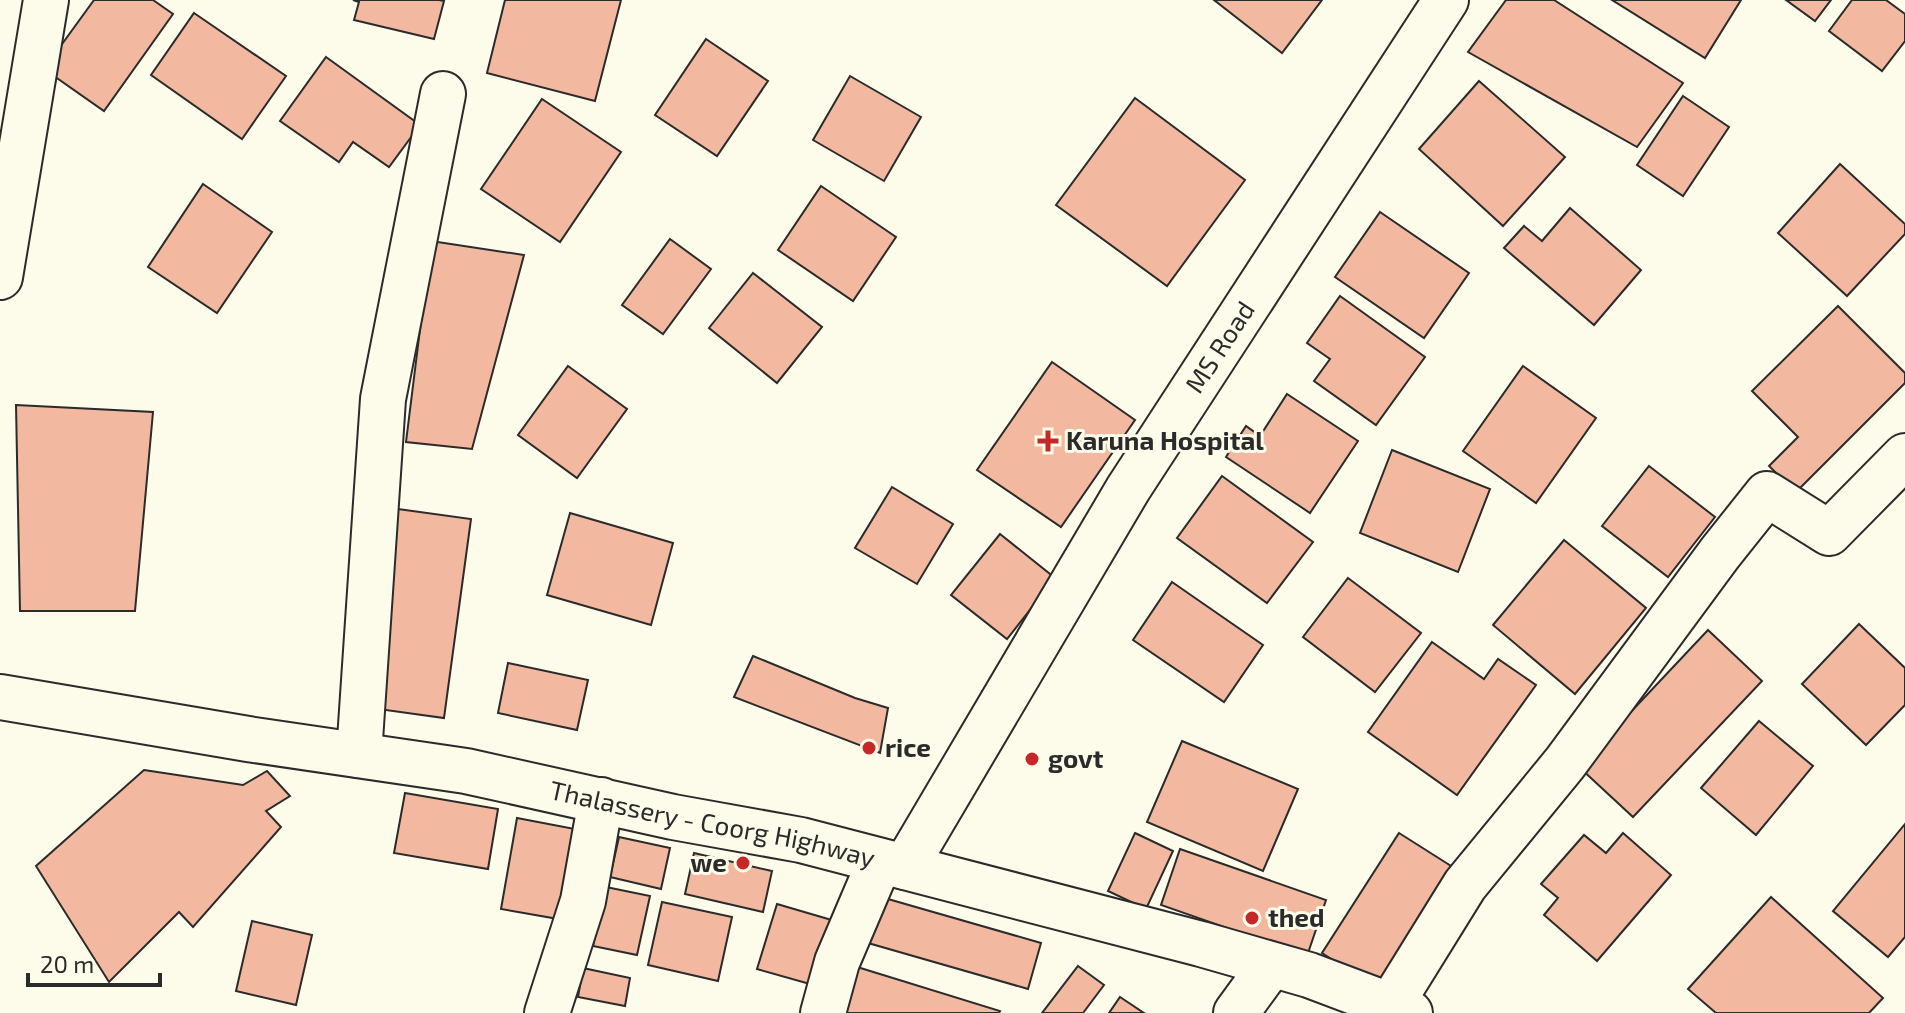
<svg xmlns="http://www.w3.org/2000/svg" width="1905" height="1013" font-family="'Exo 2',sans-serif">
<style>
.building{fill:#f2b8a0;stroke:#2b2b2b;stroke-width:2}
.lines{fill:none;stroke-linecap:round;stroke-linejoin:round}
.minor-casing{stroke:#2b2b2b;stroke-width:48}
.major-casing{stroke:#2b2b2b;stroke-width:48}
.minor{stroke:#fdfbea;stroke-width:44}
.major{stroke:#fdfbea;stroke-width:44}
.poi-dot{fill:#c62828;stroke:#fdfbea;stroke-width:3}
.labels{text-anchor:middle;stroke-width:6;stroke-linejoin:round;paint-order:stroke}
.street-label{font-size:26px;fill:#2b2b2b;stroke:#fdfbea}
.poi-label{font-size:26px;font-weight:bold;fill:#2b2b2b;stroke:#fdfbea;text-anchor:start}
</style>
<rect width="100%" height="100%" fill="#fdfbea"/>
<g class="building">
<path d="M94,0H153L173,14L104,111L44,69Z"/>
<path d="M353,0H439L444,1L434,39L354,20L359,2Z"/>
<path d="M505,0H621L595,101L487,73Z"/>
<path d="M1214,0H1322L1282,53Z"/>
<path d="M1506,0H1554L1683,83L1637,147L1468,52Z"/>
<path d="M1612,0H1741L1705,58Z"/>
<path d="M1786,0H1831L1815,21Z"/>
<path d="M1852,0H1886L1905,14V41L1882,71L1829,31Z"/>
<path d="M194,13L286,76L242,139L151,75Z"/>
<path d="M706,39L768,81L717,156L655,115Z"/>
<path d="M326,57L420,125L389,167L353,142L339,162L280,121Z"/>
<path d="M850,76L921,117L884,181L813,140Z"/>
<path d="M1479,81L1565,157L1503,226L1419,149Z"/>
<path d="M1683,96L1729,127L1683,196L1637,165Z"/>
<path d="M1135,98L1245,180L1167,286L1056,205Z"/>
<path d="M542,99L621,152L560,242L481,189Z"/>
<path d="M1840,164L1905,224V234L1847,296L1778,233Z"/>
<path d="M203,184L272,232L217,313L148,267Z"/>
<path d="M821,186L896,237L853,301L778,250Z"/>
<path d="M1570,208L1641,270L1594,325L1504,248L1524,226L1542,241Z"/>
<path d="M1380,212L1469,273L1424,338L1335,277Z"/>
<path d="M670,239L711,269L663,334L622,305Z"/>
<path d="M431,241L524,255L472,449L406,442Z"/>
<path d="M753,273L822,327L777,383L709,328Z"/>
<path d="M1340,296L1425,357L1376,425L1314,381L1330,359L1307,343Z"/>
<path d="M1838,306L1905,373V383L1796,492L1769,466L1798,437L1752,391Z"/>
<path d="M1052,362L1135,420L1061,527L977,470Z"/>
<path d="M568,366L627,409L577,478L518,435Z"/>
<path d="M1523,366L1596,418L1536,503L1463,451Z"/>
<path d="M1287,394L1358,441L1310,513L1226,457L1246,426L1260,436Z"/>
<path d="M16,405L153,412L135,611H20Z"/>
<path d="M1392,450L1490,489L1458,572L1360,533Z"/>
<path d="M1649,466L1715,517L1668,577L1602,526Z"/>
<path d="M1222,476L1313,542L1267,603L1177,538Z"/>
<path d="M892,487L953,524L917,584L855,548Z"/>
<path d="M398,509L471,519L444,718L371,708Z"/>
<path d="M570,513L673,543L651,625L547,595Z"/>
<path d="M1000,534L1055,578L1007,639L951,595Z"/>
<path d="M1564,540L1646,608L1575,694L1493,625Z"/>
<path d="M1348,578L1421,633L1375,692L1303,637Z"/>
<path d="M1172,582L1263,645L1224,702L1133,640Z"/>
<path d="M1859,624L1905,668V705L1866,745L1802,684Z"/>
<path d="M1708,630L1762,681L1633,817L1579,767Z"/>
<path d="M1432,642L1484,679L1498,659L1536,685L1457,795L1368,732Z"/>
<path d="M753,656L855,698L888,708L880,753L734,697Z"/>
<path d="M508,663L588,680L577,730L498,713Z"/>
<path d="M1759,721L1813,766L1756,835L1701,788Z"/>
<path d="M1182,741L1298,789L1263,871L1147,822Z"/>
<path d="M144,770L243,785L267,771L290,796L266,811L281,827L193,927L179,912L109,982L36,866Z"/>
<path d="M405,793L498,809L488,869L394,853Z"/>
<path d="M517,818L580,830L564,920L501,909Z"/>
<path d="M1905,824V937L1888,957L1833,911Z"/>
<path d="M1135,833L1173,851L1146,909L1108,891Z"/>
<path d="M1399,833L1459,871L1383,992L1322,953Z"/>
<path d="M1623,833L1671,875L1597,961L1544,915L1558,898L1541,884L1584,835L1606,853Z"/>
<path d="M619,837L670,848L661,889L610,877Z"/>
<path d="M1180,849L1326,900L1307,956L1161,905Z"/>
<path d="M694,853L772,871L763,912L685,894Z"/>
<path d="M606,887L650,896L637,955L593,946Z"/>
<path d="M881,897L1041,943L1028,989L868,943Z"/>
<path d="M1771,897L1883,998L1869,1013H1716L1688,989Z"/>
<path d="M662,902L732,917L718,981L648,965Z"/>
<path d="M777,904L835,921L817,986L757,969Z"/>
<path d="M252,921L312,935L296,1005L236,991Z"/>
<path d="M854,966L1000,1011L999,1013H840Z"/>
<path d="M1078,966L1104,985L1083,1013H1042Z"/>
<path d="M583,968L630,978L625,1006L578,997Z"/>
<path d="M1120,997L1144,1013H1109Z"/>
</g>
<g class="lines">
<defs>
<g id="minor">
<path d="M0,277L46,0"/>
<path d="M359,755L383,399L443,94"/>
<path id="s1" d="M905,867L1128,489L1446,0"/>
<path d="M1390,1006L1465,885L1565,763L1720,553L1767,494L1829,533L1905,456"/>
<path d="M547,1013L583,901L601,800"/>
<path d="M823,1013L837,962L880,861"/>
<path d="M1236,1013L1271,965"/>
</g>
<g id="major">
<path id="s2" d="M0,697L248,739L466,771L673,817L801,840L1201,944L1309,975L1410,1013"/>
</g>
</defs>
<use href="#minor" class="minor-casing"/>
<use href="#major" class="major-casing"/>
<use href="#minor" class="minor"/>
<use href="#major" class="major"/>
</g>
<g class="poi-dot">
<path d="M1044 429h8v8h8v8h-8v8h-8v-8h-8v-8h8z"/>
<circle cx="869" cy="748" r="8"/>
<circle cx="1032" cy="759" r="8"/>
<circle cx="743" cy="863" r="8"/>
<circle cx="1252" cy="918" r="8"/>
</g>
<g class="labels">
<g class="street-label">
<text dy="9" stroke="none"><textPath href="#s1" startOffset="608">MS Road</textPath></text>
<text dy="9" stroke="none"><textPath href="#s2" startOffset="724">Thalassery - Coorg Highway</textPath></text>
</g>
<g class="poi-label">
<text x="1066" y="450">Karuna Hospital</text>
<text x="885" y="757">rice</text>
<text x="1048" y="768">govt</text>
<text x="727" y="872" text-anchor="end">we</text>
<text x="1268" y="927">thed</text>
</g>
</g>
<path d="M28 973v12h132v-12" fill="none" stroke="#2b2b2b" stroke-width="4"/>
<text x="40" y="973" font-size="24" fill="#2b2b2b" stroke="#fdfbea" stroke-width="6" paint-order="stroke">20 m</text>
</svg>
